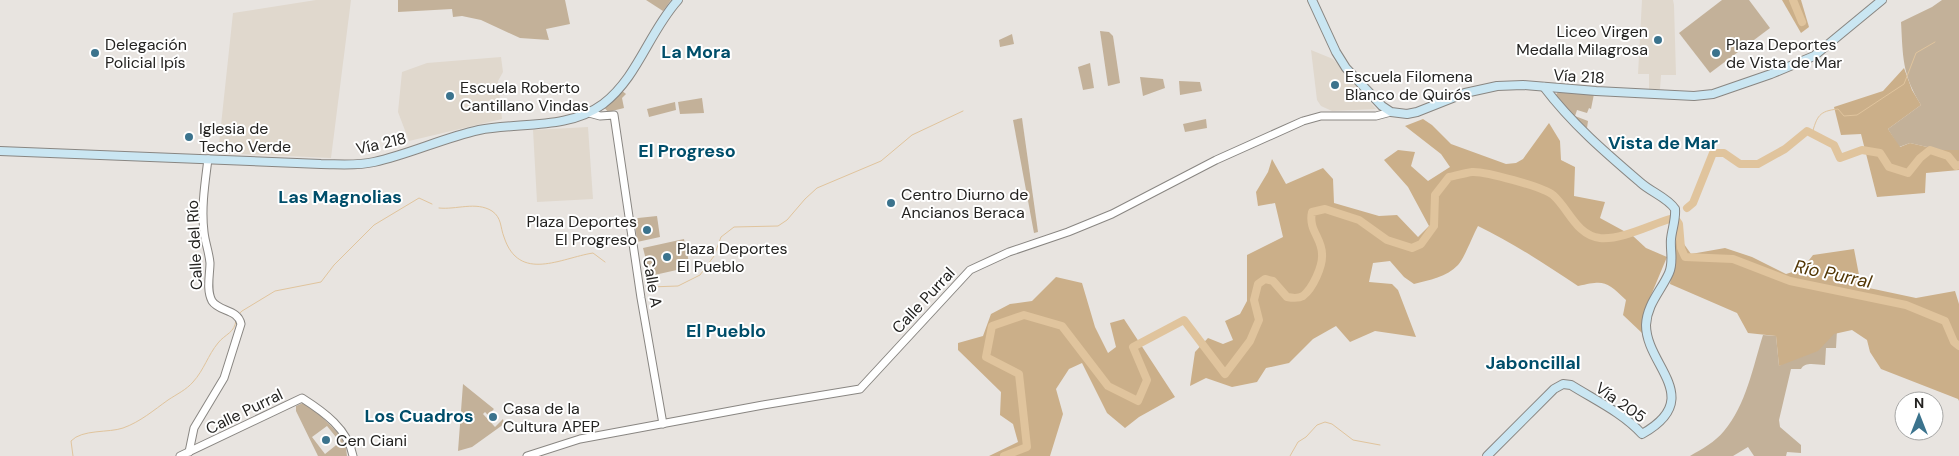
<svg xmlns="http://www.w3.org/2000/svg" width="1959" height="456" font-family="'DM Sans',sans-serif">
<style>
.built{fill:#e0d8cd}
.green{fill:#c3b199;fill-rule:evenodd}
.forest{fill:#cbaf89}
.lines{fill:none;stroke-linecap:round;stroke-linejoin:round}
.stream{stroke:#e0c49d;stroke-width:1}
.river{stroke:#e0c49d;stroke-width:8}
.tertiary-casing{stroke:#898682;stroke-width:9}
.secondary-casing{stroke:#898682;stroke-width:10}
.tertiary{stroke:#fff;stroke-width:7}
.secondary{stroke:#cae6f2;stroke-width:8}
.poi-dot{fill:#3b738d;stroke:#fff;stroke-width:2}
.labels{text-anchor:middle;stroke-width:4;stroke-linejoin:round;paint-order:stroke}
.poi-label{font-size:16px;fill:#242321;stroke:#fff;text-anchor:start}
.street-label{font-size:16px;fill:#242321;stroke:#fff}
.neighbourhood-label{font-size:18px;font-weight:bold;fill:#004e6a;stroke:#fff}
.water-label{font-size:18px;font-style:italic;fill:#523604;stroke:#fff}
</style>
<rect width="100%" height="100%" fill="#e8e4e0"/>
<g class="built">
<path d="M316,0H351L331,158L218,153L233,13Z"/>
<path d="M1642,0H1673L1674,5L1676,75H1661L1660,89H1649V74H1638Z"/>
<path d="M1311,50L1333,59L1376,109L1332,111L1321,106L1317,100Z"/>
<path d="M501,57L503,72L498,81L502,119L409,141L398,112L402,72L427,63Z"/>
<path d="M588,127L593,199L537,202L533,130Z"/>
</g>
<g class="green">
<path d="M398,0H565L570,24L546,29L549,40L520,38L481,20L462,16L453,17L452,9L398,12Z"/>
<path d="M646,0H671L663,11Z"/>
<path d="M1722,0H1749L1770,28L1710,73L1679,33Z"/>
<path d="M1942,0H1959V150H1940L1910,143L1899,147L1888,129L1921,105C1902,74 1903,57 1901,22L1932,7Z"/>
<path d="M1100,31L1109,32L1113,36L1120,83L1108,86Z"/>
<path d="M1012,34L1014,44L1000,47L999,40Z"/>
<path d="M1090,63L1094,88L1083,90L1078,67Z"/>
<path d="M1140,77L1163,79L1165,88L1143,96Z"/>
<path d="M1179,81L1200,82L1202,91L1180,95Z"/>
<path d="M621,90L626,94L622,98L624,108L608,112L603,106Z"/>
<path d="M1558,92L1594,94L1591,109L1589,108L1587,113L1577,110L1575,116L1588,121L1587,128L1557,102L1555,96Z"/>
<path d="M702,98L704,113L680,114L678,102Z"/>
<path d="M675,102L676,110L649,117L647,109Z"/>
<path d="M1022,118L1038,232L1034,233L1013,120Z"/>
<path d="M1206,119L1207,128L1185,132L1183,124Z"/>
<path d="M657,216L660,237L637,242L635,221L638,218Z"/>
<path d="M684,239L690,267L650,276L643,248Z"/>
<path d="M1837,330L1836,348H1826L1825,365C1817,365 1805,361 1801,369H1791L1779,420L1780,427L1801,445V453L1787,452L1786,456H1754L1748,447L1733,456H1690C1702,449 1715,442 1724,431C1746,405 1753,367 1763,335L1776,336L1779,366Z"/>
<path d="M463,384L494,409L488,415L485,412L483,414L495,427L503,419L504,424L472,447L458,451Z"/>
<path d="M303,403L315,410L345,440L347,456H318L296,411V406ZM327,426L340,442L325,454L312,437Z"/>
</g>
<g class="forest">
<path d="M1782,0H1801L1809,27L1801,33Z"/>
<path d="M1904,68L1912,90L1921,105L1888,129L1900,147L1910,143L1940,150H1959V170L1926,173L1925,193L1877,197L1861,134L1841,135L1834,107L1883,91Z"/>
<path d="M1423,119L1432,125L1451,144L1506,164L1516,163L1523,159L1549,123L1560,141L1561,160L1575,167L1574,196L1605,202L1600,218L1633,236L1646,248L1667,257L1644,312L1642,333L1623,315L1626,300C1606,281 1605,280 1578,286C1545,264 1513,243 1478,226C1473,235 1464,259 1458,265C1447,277 1429,280 1414,284L1404,277L1390,261L1373,263L1369,282L1392,284L1398,290L1416,337L1375,331L1350,342L1336,326L1313,339L1289,363L1266,368L1257,382L1232,387L1206,378L1190,386L1195,352L1208,338L1223,344L1233,340L1225,321L1240,314L1247,301V255L1283,237L1275,203L1258,206L1256,192L1268,172L1272,159L1286,184L1323,168L1333,179L1334,203L1379,216L1397,215L1418,237L1429,226L1408,187L1384,160L1398,150L1415,152L1411,166L1428,181L1450,167L1441,154L1405,126Z"/>
<path d="M1677,234L1691,254L1725,248L1752,257L1786,274L1802,269L1813,255L1854,249L1859,275L1869,288L1916,298L1955,291L1959,304V401L1958,399L1881,369L1870,352L1867,340L1852,330L1834,334L1818,351L1779,366L1776,336L1748,333L1737,313L1670,284Z"/>
<path d="M1056,277L1082,283L1095,327L1108,353L1116,347L1110,323L1124,319L1175,397L1139,417L1125,428L1107,413L1082,363L1069,369L1056,389L1063,414L1050,456H989L1018,442L1013,424L1000,415L1001,392L958,350V343L983,336L991,314L1010,304L1032,301Z"/>
</g>
<g class="lines">
<g class="stream">
<path d="M1812,134C1817,116 1819,111 1838,109L1844,116L1857,115L1904,84L1916,53L1935,42"/>
<path d="M439,208C456,210 476,201 492,211C502,218 500,227 504,237C519,283 561,258 593,253L605,262"/>
<path d="M650,287L678,286L700,275L714,256L721,237L734,227L778,226L787,220L805,199L817,188L881,161L912,135L963,111"/>
<path d="M239,314L242,311L275,291L321,282L334,265L374,225L419,198L432,204"/>
<path d="M73,456L71,441C82,429 109,433 123,428C140,422 154,410 168,400C177,394 186,390 193,382C204,370 208,355 218,343C225,334 235,333 236,320"/>
<path d="M1290,456L1298,442L1306,437L1317,425L1325,422L1332,424L1353,440L1380,445"/>
</g>
<g class="river">
<path d="M1793,0L1802,22"/>
<path d="M1687,208L1693,203L1713,153H1724L1740,164H1758L1785,149L1807,131L1834,145L1840,158L1862,150L1880,153L1889,167L1908,173L1920,158L1930,150L1948,156L1956,166L1959,165"/>
<path d="M1004,456L1027,447L1019,374L986,357L992,326L1024,315L1062,326L1108,386L1138,401L1147,380L1133,347L1184,320L1225,374L1250,341L1259,320L1254,300L1258,284L1265,279L1273,281L1287,297C1292,298 1298,299 1303,296C1313,288 1323,266 1322,254C1322,238 1308,230 1312,212L1325,209L1359,220L1387,240L1412,248L1421,244L1434,226L1435,195L1449,177C1456,176 1464,173 1472,172C1485,171 1543,187 1553,195C1569,209 1576,235 1600,238C1621,240 1650,225 1670,219L1677,221L1679,224L1681,248L1685,257L1733,259L1790,281L1906,305L1945,321L1954,342L1959,346"/>
</g>
<defs>
<g id="tertiary">
<path d="M589,113L600,116L614,115L641,298L663,424"/>
<path d="M189,452L194,428L224,378L241,324C238,309 219,312 212,301C206,290 210,274 210,263C209,252 205,242 204,232C201,208 205,183 208,159"/>
<path d="M180,456L302,398C324,412 348,429 353,456"/>
<path d="M527,456L580,439L763,405L860,389L970,270L1009,252L1068,232L1112,214L1216,160L1303,121L1321,116H1376L1391,112"/>
</g>
<g id="secondary">
<path d="M1312,0L1336,52L1346,68L1382,106L1391,112L1407,114L1417,112L1465,93L1497,86L1523,85L1596,91L1694,96L1713,94L1771,74L1814,56L1882,0"/>
<path d="M0,151L321,164C338,164 357,166 374,162C410,154 443,138 479,130C520,122 568,130 603,104C638,77 649,32 678,0"/>
<path d="M1487,456L1554,389L1563,384L1571,385C1595,400 1623,413 1642,434C1706,398 1646,366 1646,325C1647,304 1661,291 1669,273C1674,262 1670,251 1671,239C1672,229 1676,219 1675,209C1668,198 1651,192 1641,183C1606,153 1572,124 1544,87"/>
</g>
</defs>
<use href="#tertiary" class="tertiary-casing"/>
<use href="#secondary" class="secondary-casing"/>
<use href="#tertiary" class="tertiary"/>
<use href="#secondary" class="secondary"/>
</g>
<g class="poi-dot">
<circle cx="1658" cy="40" r="5"/>
<circle cx="95" cy="53" r="5"/>
<circle cx="1716" cy="53" r="5"/>
<circle cx="1335" cy="85" r="5"/>
<circle cx="450" cy="96" r="5"/>
<circle cx="189" cy="137" r="5"/>
<circle cx="891" cy="203" r="5"/>
<circle cx="647" cy="230" r="5"/>
<circle cx="667" cy="257" r="5"/>
<circle cx="493" cy="417" r="5"/>
<circle cx="326" cy="440" r="5"/>
</g>
<g class="labels">
<g class="poi-label">
<text x="1648" y="37" text-anchor="end">Liceo Virgen<tspan x="1648" dy="18">Medalla Milagrosa</tspan></text>
<text x="105" y="50">Delegación<tspan x="105" dy="18">Policial Ipís</tspan></text>
<text x="1726" y="50">Plaza Deportes<tspan x="1726" dy="18">de Vista de Mar</tspan></text>
<text x="1345" y="82">Escuela Filomena<tspan x="1345" dy="18">Blanco de Quirós</tspan></text>
<text x="460" y="93">Escuela Roberto<tspan x="460" dy="18">Cantillano Vindas</tspan></text>
<text x="199" y="134">Iglesia de<tspan x="199" dy="18">Techo Verde</tspan></text>
<text x="901" y="200">Centro Diurno de<tspan x="901" dy="18">Ancianos Beraca</tspan></text>
<text x="637" y="227" text-anchor="end">Plaza Deportes<tspan x="637" dy="18">El Progreso</tspan></text>
<text x="677" y="254">Plaza Deportes<tspan x="677" dy="18">El Pueblo</tspan></text>
<text x="503" y="414">Casa de la<tspan x="503" dy="18">Cultura APEP</tspan></text>
<text x="336" y="446">Cen Ciani</text>
</g>
<g class="street-label">
<text transform="translate(1579 76) rotate(4)" y="6">Vía 218</text>
<text transform="translate(381 143) rotate(-13)" y="6">Vía 218</text>
<text transform="translate(194 245) rotate(-93)" y="6">Calle del Río</text>
<text transform="translate(653 282) rotate(81)" y="6">Calle A</text>
<text transform="translate(923 300) rotate(-47)" y="6">Calle Purral</text>
<text transform="translate(1621 402) rotate(35)" y="6">Vía 205</text>
<text transform="translate(244 411) rotate(-26)" y="6">Calle Purral</text>
</g>
<g class="neighbourhood-label">
<text x="696" y="58">La Mora</text>
<text x="1663" y="149">Vista de Mar</text>
<text x="687" y="157">El Progreso</text>
<text x="340" y="203">Las Magnolias</text>
<text x="726" y="337">El Pueblo</text>
<text x="1533" y="369">Jaboncillal</text>
<text x="419" y="422">Los Cuadros</text>
</g>
<g class="water-label">
<text transform="translate(1833 274) rotate(12)" y="6">Río Purral</text>
</g>
</g>
<g transform="translate(1919 416)"><circle r="24" fill="#ffffff" stroke="#a7a7a6"/>
<path d="M0-4L9 19L0 12L-9 19Z" fill="#3b738d"/>
<text y="-8" font-size="14" font-weight="bold" text-anchor="middle" fill="#242321">N</text>
</g>
</svg>
